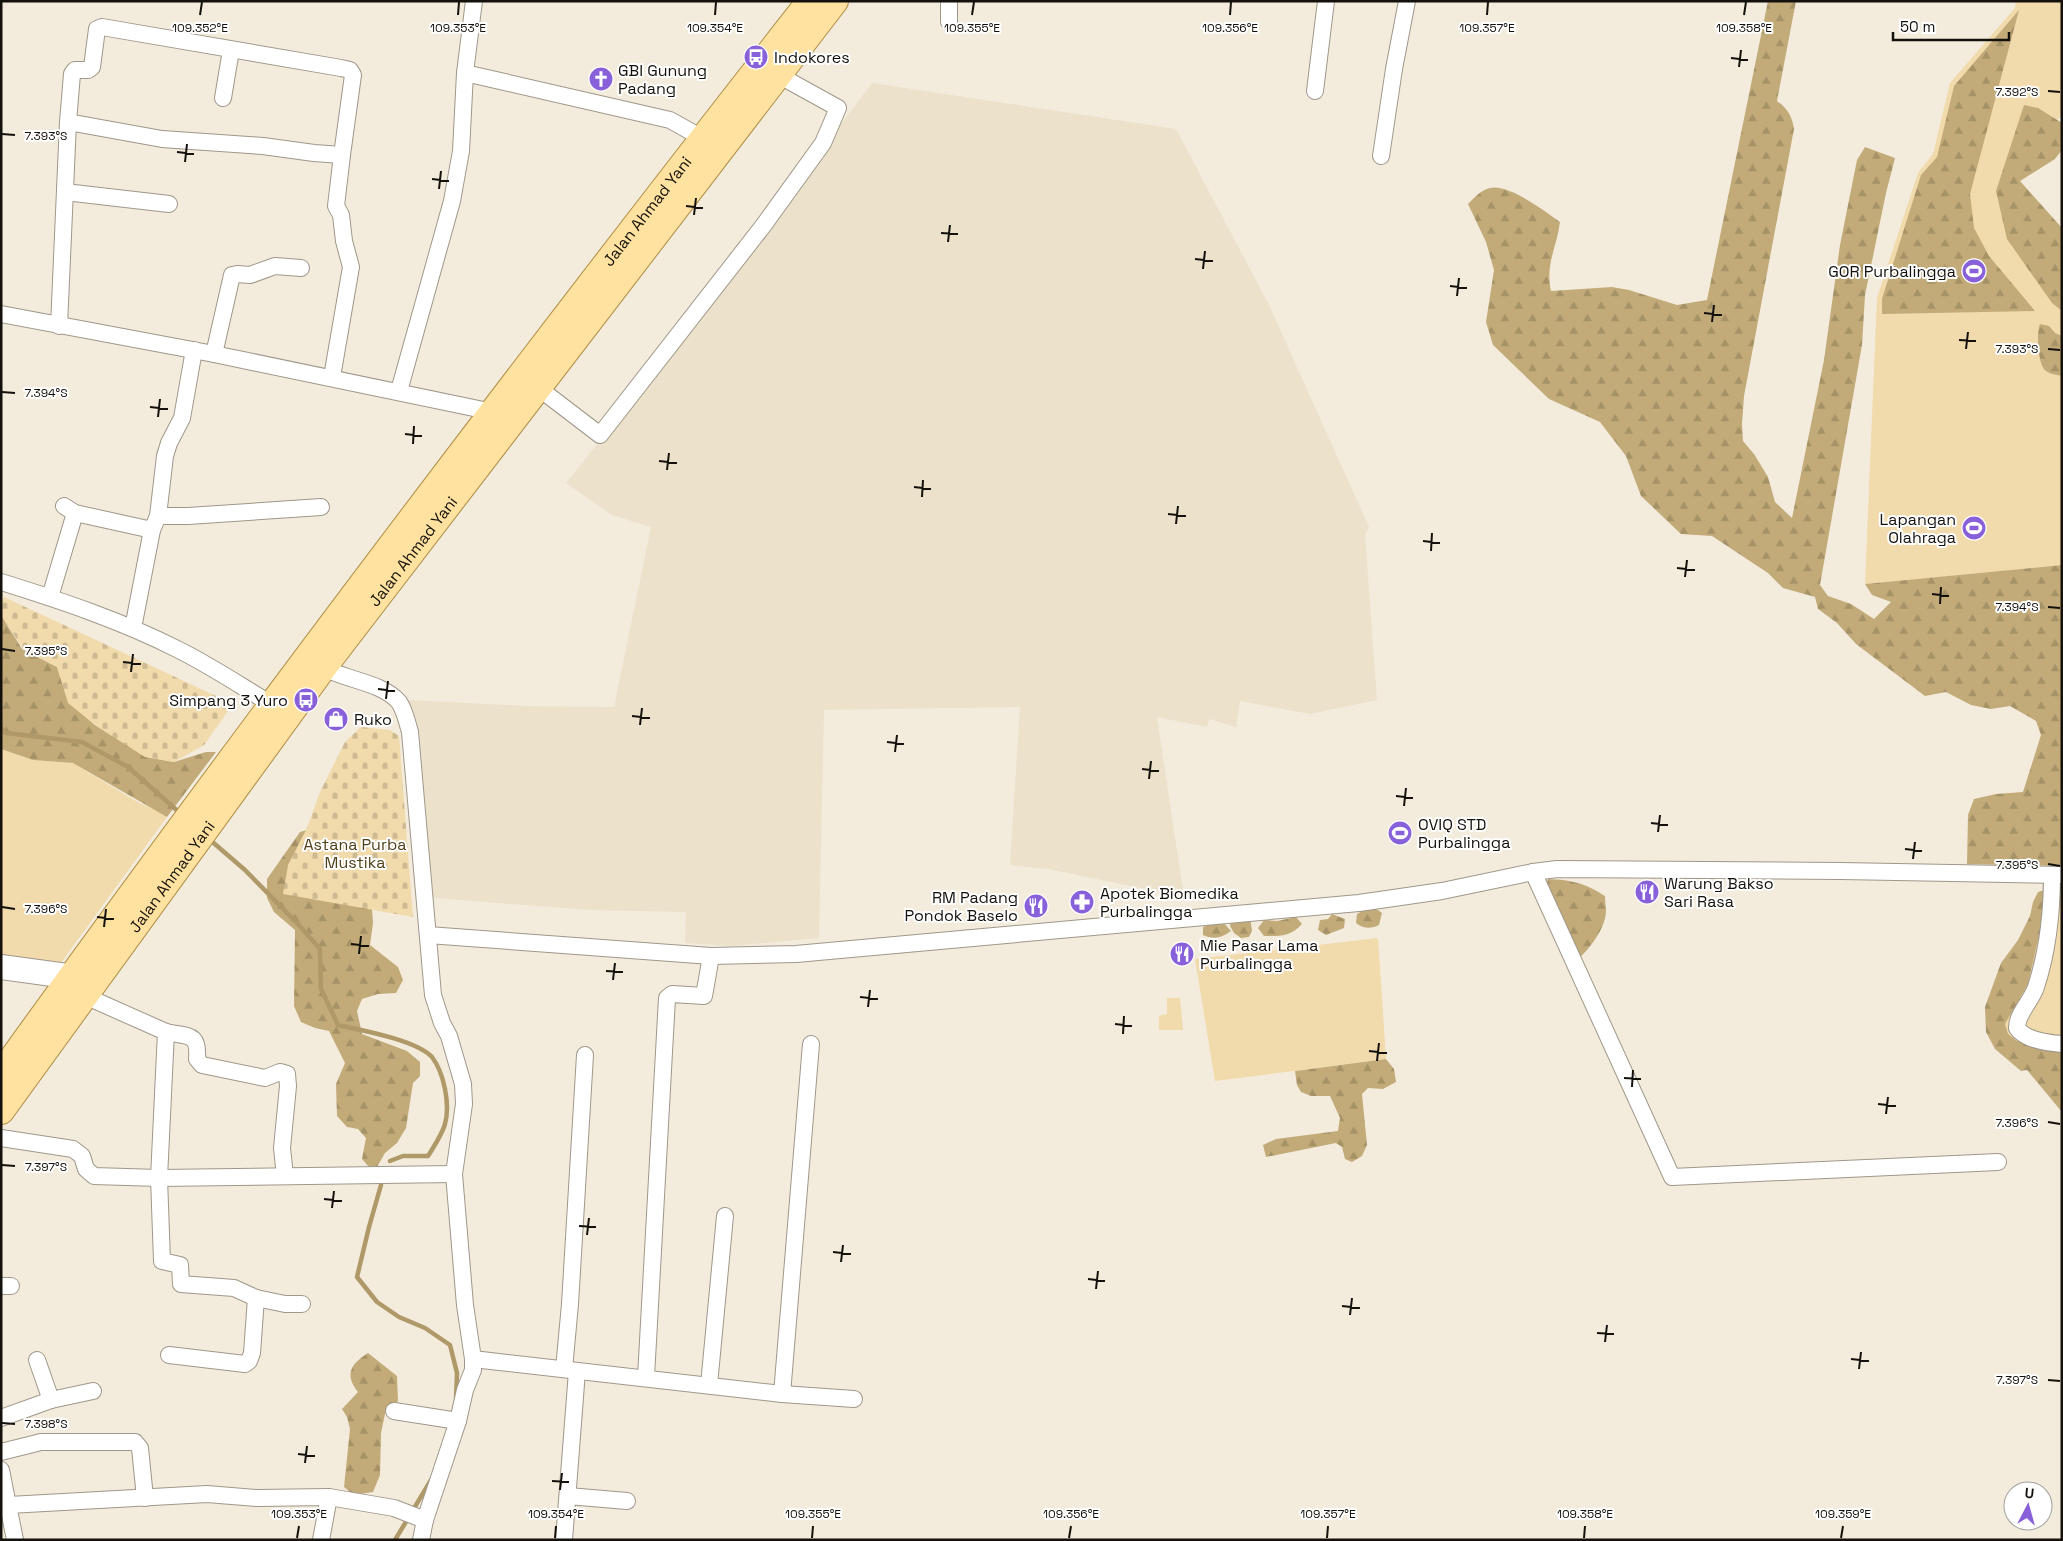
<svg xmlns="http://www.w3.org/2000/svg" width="2063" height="1541" font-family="'Space Grotesk',sans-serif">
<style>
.built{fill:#ece1ca}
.green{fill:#f1daab}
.forest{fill:url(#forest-firs)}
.cemetery{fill:url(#cemetery-stones)}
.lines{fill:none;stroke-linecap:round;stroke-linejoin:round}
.stream{stroke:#b09968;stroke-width:4.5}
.street-casing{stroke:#9f9789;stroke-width:18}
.secondary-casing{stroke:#9f9789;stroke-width:26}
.primary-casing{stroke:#ad8c43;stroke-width:28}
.street{stroke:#fff;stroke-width:16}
.secondary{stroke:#fff;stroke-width:24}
.primary{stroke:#ffe2a0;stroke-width:26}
.ticks{fill:none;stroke:#14110c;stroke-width:2}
.labels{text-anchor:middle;stroke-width:4;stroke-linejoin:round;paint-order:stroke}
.poi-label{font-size:16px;fill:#14110c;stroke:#fff;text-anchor:start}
.street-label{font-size:16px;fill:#14110c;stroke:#fff}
.park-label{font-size:16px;fill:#514018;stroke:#fff}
.ticks-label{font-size:12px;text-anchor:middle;fill:#14110c;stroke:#fff;stroke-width:4;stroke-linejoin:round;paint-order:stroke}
</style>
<defs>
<pattern id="forest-firs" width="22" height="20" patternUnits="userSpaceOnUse" patternTransform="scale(1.25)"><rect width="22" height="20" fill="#c2ab79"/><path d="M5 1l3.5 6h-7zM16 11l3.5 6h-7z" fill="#a69267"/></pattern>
<pattern id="cemetery-stones" width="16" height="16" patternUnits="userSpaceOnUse" patternTransform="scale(1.25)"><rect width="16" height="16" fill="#f1daab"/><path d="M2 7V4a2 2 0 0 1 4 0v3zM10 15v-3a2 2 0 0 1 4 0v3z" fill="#ceba92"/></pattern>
</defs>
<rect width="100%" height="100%" fill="#f3ecdc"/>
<path class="built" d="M872,83L1176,129L1269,305L1369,527L1365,534L1377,700L1310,714L1240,701L1236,727L1209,719L1207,727L1157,717L1184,897L1048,869L1010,865L1020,707L824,710L819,938L731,946L685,943L686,912L589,910L433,898L408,700L526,706L614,707L651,527L612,515L566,483L636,396Z"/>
<g class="green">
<path d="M2016,1H2062V115L2000,177L2062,244V565L1865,584L1877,298L1918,173L1933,154L1950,83L2015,8Z"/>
<path d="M1,749L33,760L73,763L139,803L162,812L167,817L60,964L1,955Z"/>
<path d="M2042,896H2062V1090L2000,1041L2005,986Z"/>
<path d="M1378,938L1386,1059L1215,1081L1195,959Z"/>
<path d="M1167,998H1180L1183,1030H1159V1016L1167,1014Z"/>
</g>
<g class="forest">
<path d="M1768,1H1796L1777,101C1788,109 1792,116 1794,129L1744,396L1742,424L1743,441L1754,454L1768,477L1775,502L1792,518L1824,360L1840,245L1857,160L1865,147L1895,158L1886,193L1865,295L1862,345L1820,585L1828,596L1851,604L1874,619L1891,602L1872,595L1865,584L2062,565V866L1967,864L1968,815L1974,799L1996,794L2023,792L2041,735L2036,721L2010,706L1991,709L1971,705L1946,692L1925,696L1856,644L1837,623L1818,609L1815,597L1783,588L1768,573L1712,536L1681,534L1641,496L1626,456L1600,422L1549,399L1493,345L1486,322L1494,270L1486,242L1468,204C1474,198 1481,190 1490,188C1508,183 1546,212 1560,222C1557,247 1545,264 1551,291L1612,287L1629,290L1677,305L1707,300Z"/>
<path d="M2019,10L1970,194L1974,228L1989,256L2035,311L1882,314V299L1921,175L1937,157L1954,86Z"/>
<path d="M2024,105L2038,108L2062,123V150L2055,159L2020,181L2062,228V311L2052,303L2007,239L1996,191Z"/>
<path d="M2040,324L2049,326L2055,333L2062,336V376C2057,375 2050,374 2046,371C2038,366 2036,332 2040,324Z"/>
<path d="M1,615L22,649L57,667L69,703L95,725L146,757L174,762L206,752H216L167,817L73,763L33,760L1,749Z"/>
<path d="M318,827L371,895L373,923L370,945L398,967L403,980L396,993L378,994L362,999L357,1011L362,1034L407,1051L420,1062V1076L413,1083L406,1128L397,1143L385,1153L377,1167H369L362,1159L366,1138L358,1129L347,1127L337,1116L336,1084L345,1063L329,1031L315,1028L301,1022L294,1006L295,930L274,912L267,898V879L300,832Z"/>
<path d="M1548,879C1572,880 1585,883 1605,896C1605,901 1606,907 1606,912C1605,931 1584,957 1569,966L1540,908Z"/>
<path d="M2044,890L2047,899L2028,984L2005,1024L2008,1034L2017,1041L2062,1040V1112L2027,1070L2021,1071L1995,1049L1986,1032L1985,1007L2001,963L2018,940L2030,916L2033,902L2038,892Z"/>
<path d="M1367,908H1375L1382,913L1379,925C1371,929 1364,929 1356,923L1357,914Z"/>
<path d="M1332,914L1345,919L1344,928L1326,935L1318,930L1320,920L1328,919Z"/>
<path d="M1232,916H1250L1252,931L1249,937L1241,938L1234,933L1230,926Z"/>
<path d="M1296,917L1302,924C1290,937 1280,936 1264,936L1258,928L1264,920L1277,921Z"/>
<path d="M1221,920L1231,931C1221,938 1214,940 1203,935V927Z"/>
<path d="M1386,1059L1394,1069L1396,1082L1383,1089L1368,1088L1362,1094L1367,1145L1362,1156L1352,1162L1345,1159L1342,1147L1336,1143L1266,1157L1263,1145L1276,1139L1338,1131L1340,1118L1330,1096H1311L1301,1092L1297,1085L1295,1071Z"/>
<path d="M368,1353L397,1376L398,1401L385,1414L381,1433L380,1475L373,1492L354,1495L344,1487L350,1429L347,1417L342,1409L358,1392C344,1374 351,1364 368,1353Z"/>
</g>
<g class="cemetery">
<path d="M4,597L233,704L204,745L174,762L145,757L98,727L68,703L57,667L23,649L1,615V603Z"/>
<path d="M361,727L390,730L399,736L413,917L283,894L288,865L307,828L320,792L345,742Z"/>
</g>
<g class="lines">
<g class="stream">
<path d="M1,728L6,733L82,742L128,767L181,814"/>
<path d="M209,839L245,870L297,923L320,949L321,989L338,1025C361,1030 416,1040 432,1057C438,1065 443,1079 445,1089C451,1120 444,1131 428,1156H403L390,1161"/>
<path d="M381,1185L369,1227L357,1277L377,1302L399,1317L425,1328L450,1345L457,1373L456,1399"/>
<path d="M395,1540L431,1480"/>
</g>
<defs>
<g id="street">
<path d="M949,1V22"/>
<path d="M465,73L670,120L711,143"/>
<path d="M1315,91L1326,1"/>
<path d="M223,98L231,50"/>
<path d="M1381,156L1394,69L1407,1"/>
<path d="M65,192L169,204"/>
<path d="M1,314L214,354L493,412"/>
<path d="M59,326L68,122L72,74L75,70H88L92,67L97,29L102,27L341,68L350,70L353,75L342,155L314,153L263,146L162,139L68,122"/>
<path d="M194,350L182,418L169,443L165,456L158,516H188L321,507"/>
<path d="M214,354L232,275L237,274L250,275L275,266L301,268"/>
<path d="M332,377L351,267L344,241L341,215L336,206L342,155"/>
<path d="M532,383L600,435L763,226L823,143L838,108L771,71"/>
<path d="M399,391L452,201L461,151L465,73L474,1"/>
<path d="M64,506L75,513L152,530L158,516"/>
<path d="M1,582C62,601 122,621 179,650C211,666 241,686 271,704"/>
<path d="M50,597L75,513"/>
<path d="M133,628L152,530"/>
<path d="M317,664C341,680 381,681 399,702C405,711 407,722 410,732L433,995L442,1023L449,1036L463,1084L464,1104L454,1174L465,1305L473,1359V1370L465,1390L458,1421L425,1520L421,1540"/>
<path d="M1533,872L1672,1177L1998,1162"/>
<path d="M2052,875C2052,913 2048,950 2036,987C2031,1002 2017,1013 2017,1028C2025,1040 2048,1043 2062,1044"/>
<path d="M428,935L711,956L796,954L1359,903L1442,891L1533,872L1557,869L1841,871L2062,875"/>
<path d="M85,996L166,1032"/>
<path d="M1,1138L73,1149L82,1156L86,1169L94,1176L159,1178L454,1174"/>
<path d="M1,1286H11"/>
<path d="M256,1298L285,1304H302"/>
<path d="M169,1355L245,1364L249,1361L252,1353L256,1298L234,1288L181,1284L180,1265L162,1261L159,1178L166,1032C188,1037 199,1032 197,1059L202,1065L265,1078L280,1072L287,1074L288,1086L282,1148L285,1176"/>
<path d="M473,1359L782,1394L854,1399"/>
<path d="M37,1360L51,1400"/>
<path d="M564,1369L570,1304L585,1055"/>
<path d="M646,1377L667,998L672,994L704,996L711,956"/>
<path d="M709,1385L725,1216"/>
<path d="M782,1394L811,1044"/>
<path d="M394,1411L458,1421"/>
<path d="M1,1418L51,1400L93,1391"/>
<path d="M1,1452L41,1442H135L140,1448L145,1498"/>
<path d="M1,1470L15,1540"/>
<path d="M568,1496L627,1501"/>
<path d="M9,1505L207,1494L257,1498L329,1497L394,1508L425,1520"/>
<path d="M321,1540L329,1497"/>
<path d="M564,1540L577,1371"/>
</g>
<path id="secondary" d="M1,967L89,979"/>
<g id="primary">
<path id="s1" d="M1,1074C263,710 534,354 810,1"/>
<path id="s2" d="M1,1111L323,668L835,1"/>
</g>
</defs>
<use href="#street" class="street-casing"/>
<use href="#secondary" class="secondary-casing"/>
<use href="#primary" class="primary-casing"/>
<use href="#street" class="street"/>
<use href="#secondary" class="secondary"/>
<use href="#primary" class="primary"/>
</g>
<path class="ticks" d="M200,15L202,2M458,15L459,2M715,15L716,2M972,15L974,2M1230,15L1231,2M1487,15L1488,2M1744,15L1746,2M1731,58L1748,60M1739,67L1741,50M2048,91L2060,92M2,134L15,135M177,152L194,154M185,162L187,144M432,179L449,181M439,189L441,171M686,206L703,208M694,215L696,198M941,233L958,234M948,242L950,225M1195,259L1213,261M1203,269L1205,251M1450,286L1467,288M1457,296L1459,278M1704,313L1722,315M1712,322L1714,305M1959,340L1976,341M1966,349L1968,332M2048,349L2060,350M2,392L15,393M150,407L168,409M158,417L160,399M405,434L422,436M413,444L414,426M659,461L677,463M667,470L669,453M914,487L931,489M922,497L923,480M1168,514L1186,516M1176,524L1178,506M1423,541L1440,543M1431,551L1432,533M1677,568L1695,570M1685,577L1687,560M1932,594L1949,596M1940,604L1941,587M2048,607L2060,608M2,649L15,651M123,662L141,664M131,672L133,654M378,689L395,691M386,699L388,681M632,716L650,718M640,725L642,708M887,742L904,744M895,752L897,735M1142,769L1159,771M1149,779L1151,761M1396,796L1413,798M1404,806L1406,788M1651,823L1668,825M1658,832L1660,815M1905,849L1922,851M1913,859L1915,842M2048,864L2060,866M2,907L15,909M97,917L114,919M104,927L106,909M351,944L369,946M359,954L361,936M606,971L623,972M613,980L615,963M860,997L878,999M868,1007L870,990M1115,1024L1132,1026M1123,1034L1124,1016M1369,1051L1387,1053M1377,1061L1379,1043M1624,1078L1641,1079M1632,1087L1633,1070M1878,1104L1896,1106M1886,1114L1888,1097M2048,1122L2060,1124M2,1165L15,1166M324,1199L342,1201M332,1208L334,1191M579,1226L596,1227M587,1235L589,1218M833,1252L851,1254M841,1262L843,1245M1088,1279L1105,1281M1096,1289L1098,1271M1342,1306L1360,1308M1350,1315L1352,1298M1597,1333L1614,1334M1605,1342L1607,1325M1851,1359L1869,1361M1859,1369L1861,1352M2048,1380L2060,1381M2,1423L15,1424M298,1454L315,1456M305,1463L307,1446M552,1481L569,1482M560,1490L562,1473M297,1538L299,1526M555,1538L556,1526M812,1538L813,1526M1069,1538L1071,1526M1327,1538L1328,1526M1584,1538L1585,1526M1841,1538L1843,1526"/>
<defs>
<symbol id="bus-disc" viewBox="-11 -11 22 22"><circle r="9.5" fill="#8860da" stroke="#fff"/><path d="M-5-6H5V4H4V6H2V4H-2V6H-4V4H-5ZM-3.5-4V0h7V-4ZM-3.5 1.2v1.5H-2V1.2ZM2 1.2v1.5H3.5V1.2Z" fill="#fff"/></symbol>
<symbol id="church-disc" viewBox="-11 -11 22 22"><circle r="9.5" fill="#8860da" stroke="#fff"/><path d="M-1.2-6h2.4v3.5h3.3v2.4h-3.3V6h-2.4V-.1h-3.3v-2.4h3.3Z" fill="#fff"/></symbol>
<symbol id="stadium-disc" viewBox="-11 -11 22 22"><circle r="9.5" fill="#8860da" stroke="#fff"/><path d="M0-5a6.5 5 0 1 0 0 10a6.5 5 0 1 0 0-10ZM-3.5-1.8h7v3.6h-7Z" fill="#fff"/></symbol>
<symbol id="shop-disc" viewBox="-11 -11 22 22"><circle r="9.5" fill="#8860da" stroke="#fff"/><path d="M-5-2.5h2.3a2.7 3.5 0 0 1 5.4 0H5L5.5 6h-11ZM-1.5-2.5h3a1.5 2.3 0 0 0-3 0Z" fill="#fff"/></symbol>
<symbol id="restaurant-disc" viewBox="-11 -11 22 22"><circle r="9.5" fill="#8860da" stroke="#fff"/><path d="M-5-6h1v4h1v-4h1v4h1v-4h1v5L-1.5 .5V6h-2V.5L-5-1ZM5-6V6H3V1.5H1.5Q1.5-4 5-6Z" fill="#fff"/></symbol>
<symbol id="pharmacy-disc" viewBox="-11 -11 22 22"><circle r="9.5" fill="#8860da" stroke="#fff"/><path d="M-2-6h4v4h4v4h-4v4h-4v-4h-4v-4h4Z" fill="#fff"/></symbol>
</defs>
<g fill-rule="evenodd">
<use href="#bus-disc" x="742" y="43" width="28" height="28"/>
<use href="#church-disc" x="587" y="65" width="28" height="28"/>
<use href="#stadium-disc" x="1960" y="257" width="28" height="28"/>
<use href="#stadium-disc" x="1960" y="514" width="28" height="28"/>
<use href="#bus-disc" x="292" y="686" width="28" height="28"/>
<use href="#shop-disc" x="322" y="705" width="28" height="28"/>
<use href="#stadium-disc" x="1386" y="819" width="28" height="28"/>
<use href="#restaurant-disc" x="1633" y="878" width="28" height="28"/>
<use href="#pharmacy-disc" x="1068" y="888" width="28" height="28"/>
<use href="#restaurant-disc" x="1022" y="892" width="28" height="28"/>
<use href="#restaurant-disc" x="1168" y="940" width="28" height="28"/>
</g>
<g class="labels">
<g class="poi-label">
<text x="774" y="63">Indokores</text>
<text x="618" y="76">GBI Gunung<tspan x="618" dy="18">Padang</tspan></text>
<text x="1956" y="277" text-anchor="end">GOR Purbalingga</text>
<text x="1956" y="525" text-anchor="end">Lapangan<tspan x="1956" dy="18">Olahraga</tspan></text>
<text x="288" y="706" text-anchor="end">Simpang 3 Yuro</text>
<text x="354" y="725">Ruko</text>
<text x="1418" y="830">OVIQ STD<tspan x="1418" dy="18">Purbalingga</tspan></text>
<text x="1664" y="889">Warung Bakso<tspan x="1664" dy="18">Sari Rasa</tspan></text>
<text x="1100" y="899">Apotek Biomedika<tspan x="1100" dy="18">Purbalingga</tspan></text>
<text x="1018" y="903" text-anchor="end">RM Padang<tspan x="1018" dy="18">Pondok Baselo</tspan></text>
<text x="1200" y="951">Mie Pasar Lama<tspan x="1200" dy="18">Purbalingga</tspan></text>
</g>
<g class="street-label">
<text dy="6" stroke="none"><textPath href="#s1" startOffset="1078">Jalan Ahmad Yani</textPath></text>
<text dy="6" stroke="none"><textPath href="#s2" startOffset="695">Jalan Ahmad Yani</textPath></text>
<text dy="6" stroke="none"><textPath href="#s2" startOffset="290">Jalan Ahmad Yani</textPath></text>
</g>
<g class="park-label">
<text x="355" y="850">Astana Purba<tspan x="355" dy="18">Mustika</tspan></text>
</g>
</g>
<g class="ticks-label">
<text x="200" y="32">109.352°E</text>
<text x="458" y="32">109.353°E</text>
<text x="715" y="32">109.354°E</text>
<text x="972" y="32">109.355°E</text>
<text x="1230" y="32">109.356°E</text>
<text x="1487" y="32">109.357°E</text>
<text x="1744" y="32">109.358°E</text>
<text x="2017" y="96">7.392°S</text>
<text x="46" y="140">7.393°S</text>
<text x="2017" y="353">7.393°S</text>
<text x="46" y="397">7.394°S</text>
<text x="2017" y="611">7.394°S</text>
<text x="46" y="655">7.395°S</text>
<text x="2017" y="869">7.395°S</text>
<text x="46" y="913">7.396°S</text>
<text x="2017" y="1127">7.396°S</text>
<text x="46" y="1171">7.397°S</text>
<text x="2017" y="1384">7.397°S</text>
<text x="46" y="1428">7.398°S</text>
<text x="299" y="1518">109.353°E</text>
<text x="556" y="1518">109.354°E</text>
<text x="813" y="1518">109.355°E</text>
<text x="1071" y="1518">109.356°E</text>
<text x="1328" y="1518">109.357°E</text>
<text x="1585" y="1518">109.358°E</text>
<text x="1843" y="1518">109.359°E</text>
</g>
<rect width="2063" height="1541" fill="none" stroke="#14110c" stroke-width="5"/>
<g transform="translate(2028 1506) rotate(6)"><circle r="24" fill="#ffffff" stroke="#a1a09e"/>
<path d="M0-4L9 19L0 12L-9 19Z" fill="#8860da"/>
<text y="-8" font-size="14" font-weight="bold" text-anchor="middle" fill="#14110c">U</text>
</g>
<path d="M1893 32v8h116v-8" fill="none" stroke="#14110c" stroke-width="2.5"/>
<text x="1900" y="32" font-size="15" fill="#14110c" stroke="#ffffff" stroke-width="4" paint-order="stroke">50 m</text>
</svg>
